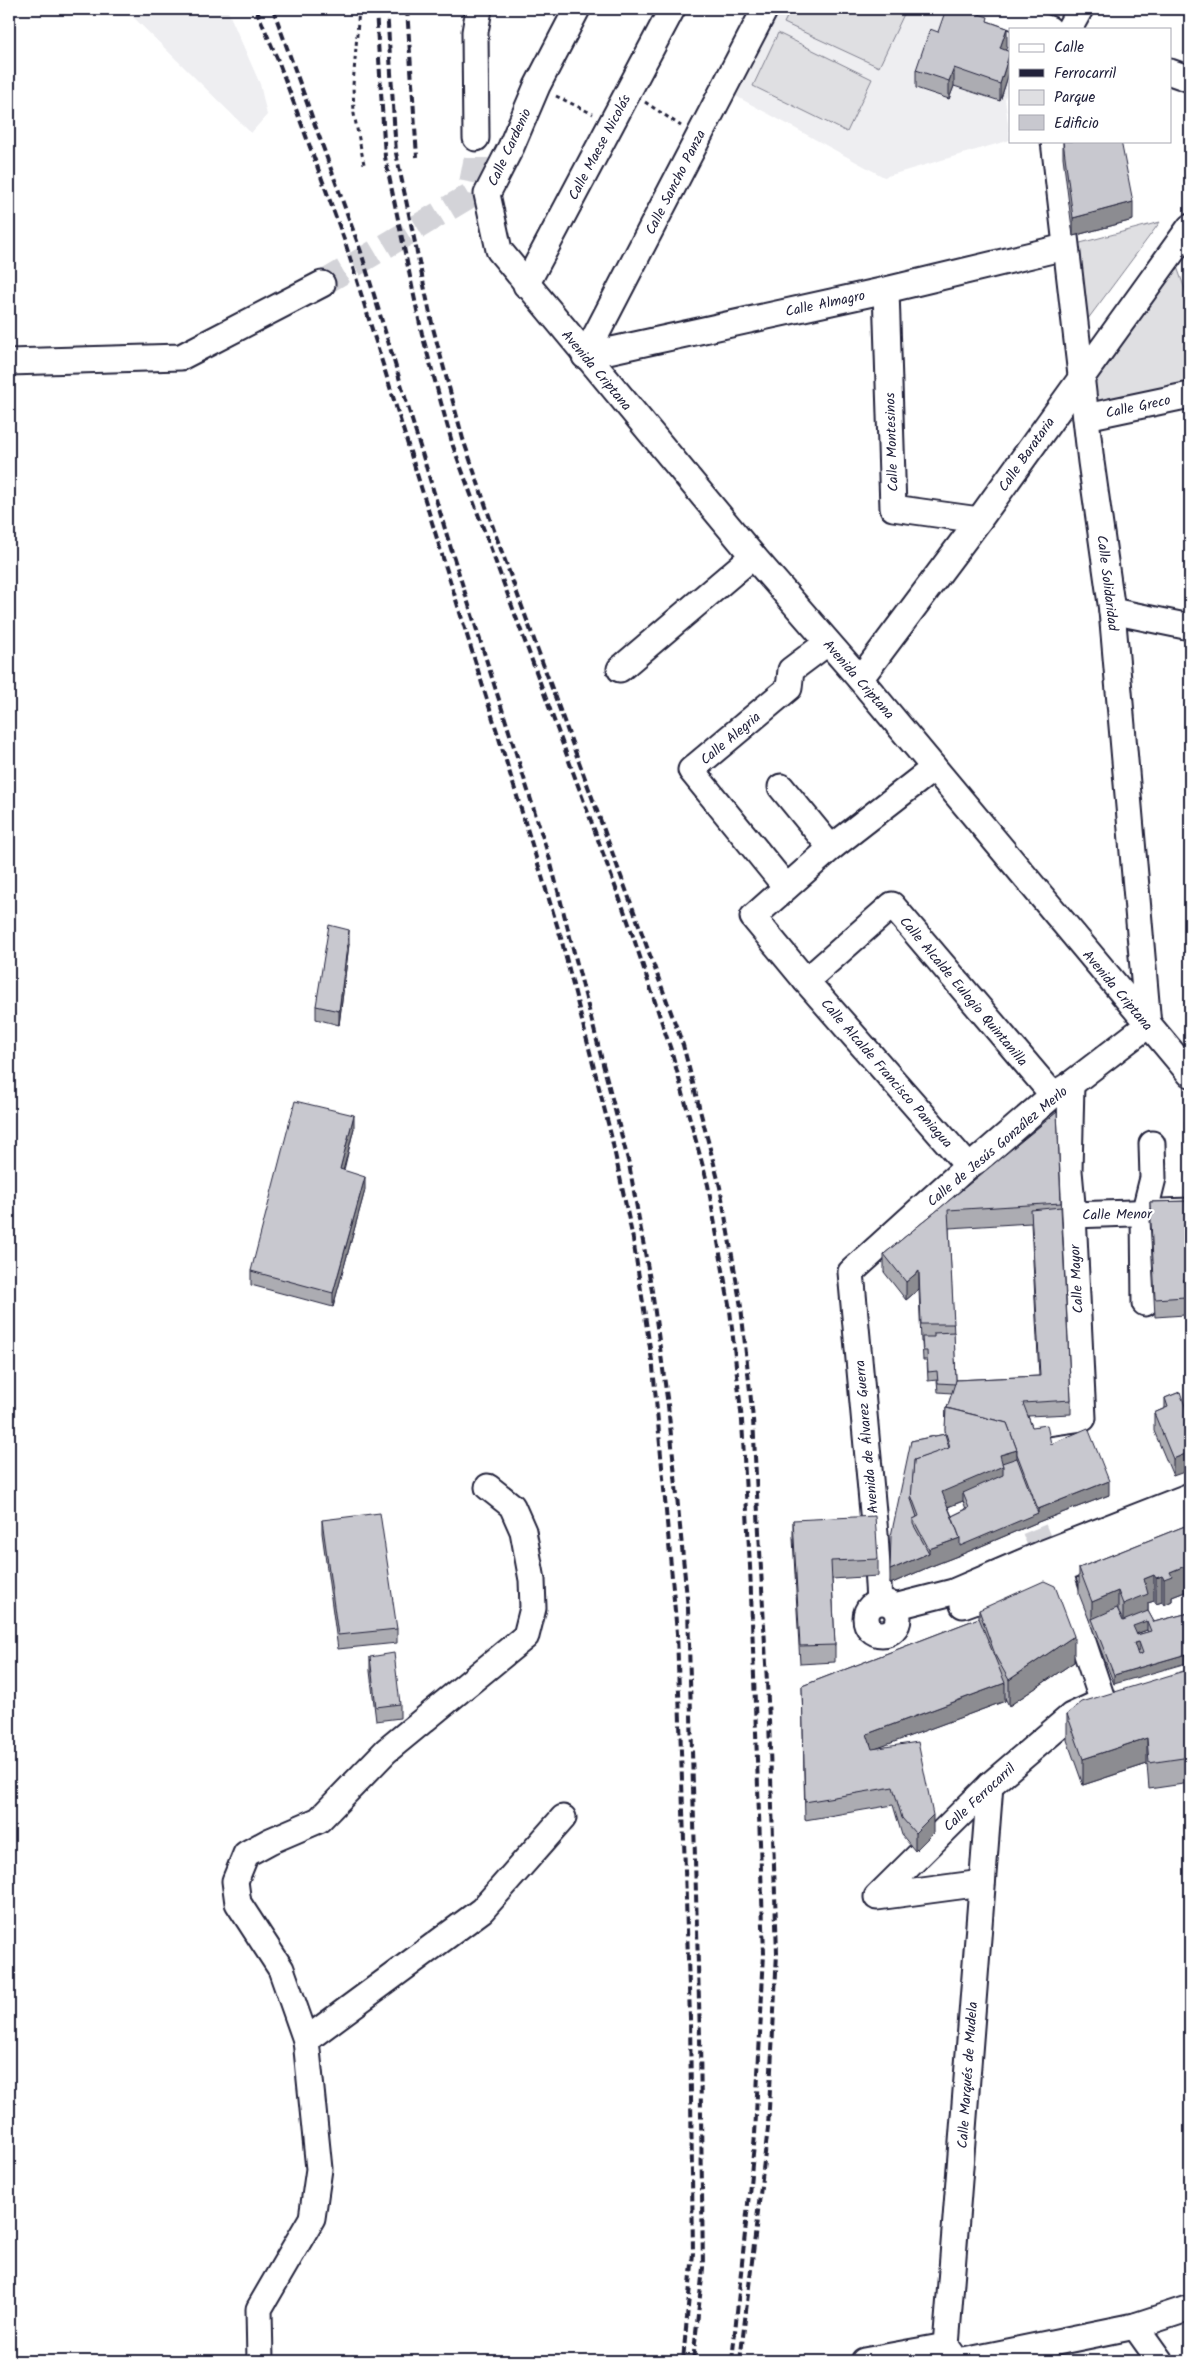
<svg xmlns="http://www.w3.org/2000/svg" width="1199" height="2370" font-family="Kalam,sans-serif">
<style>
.built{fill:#eeeef1}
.green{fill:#dfdfe2;stroke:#80808e}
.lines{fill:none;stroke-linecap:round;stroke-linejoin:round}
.minor-tunnel{stroke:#d3d3d8;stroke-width:25;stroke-dasharray:25 12;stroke-linecap:butt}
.minor-casing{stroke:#22223b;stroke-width:29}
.path{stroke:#22223b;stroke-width:3;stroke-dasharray:4 4;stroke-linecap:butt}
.minor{stroke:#fff;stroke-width:25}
.rail{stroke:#22223b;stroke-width:4;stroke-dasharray:8 4;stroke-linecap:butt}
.wall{fill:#acacb2;stroke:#22223b;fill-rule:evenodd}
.shaded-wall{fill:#8c8c91;stroke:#22223b}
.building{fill:#c8c8cf;stroke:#22223b;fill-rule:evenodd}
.labels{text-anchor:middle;stroke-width:4.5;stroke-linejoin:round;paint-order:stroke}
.street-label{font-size:14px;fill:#22223b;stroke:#fff}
</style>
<rect width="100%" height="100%" fill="#fff"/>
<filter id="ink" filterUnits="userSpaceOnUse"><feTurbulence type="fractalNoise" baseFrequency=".02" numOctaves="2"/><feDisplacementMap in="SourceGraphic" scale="10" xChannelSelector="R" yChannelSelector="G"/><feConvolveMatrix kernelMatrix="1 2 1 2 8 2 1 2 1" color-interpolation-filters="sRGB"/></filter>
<g filter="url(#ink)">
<g class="built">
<path d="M125,9H227L260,84L267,115L251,133Z"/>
<path d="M765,9H992L1027,29H1010V83L1005,99L1010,140L884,177L723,89Z"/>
</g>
<g class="green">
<path d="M791,9H892L904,14L879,67L784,23Z"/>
<path d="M778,33L872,79L847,132L753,86Z"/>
<path d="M1160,222L1076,335L1065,247Z"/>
<path d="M1172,253L1190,303V395L1086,417L1081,377Z"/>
</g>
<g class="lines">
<g class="minor-tunnel">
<path d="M322,284L469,196L476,160V138"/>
<path d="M1020,1495L1044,1553"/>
</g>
<defs>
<g id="minor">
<path d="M577,9L537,86L511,147L487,194L499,250L753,556L860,679L1190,1074"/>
<path d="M992,9L1049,29"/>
<path d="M1069,29L1080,9"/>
<path d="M1170,72L1190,79"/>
<path d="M476,138L475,32L479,9"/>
<path d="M526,285L672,9"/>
<path d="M886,290L893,508L979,520"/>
<path d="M585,356L886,290L1065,247"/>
<path d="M585,356L765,9"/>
<path d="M9,362L181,357L322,284"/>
<path d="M1086,417L1190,395"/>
<path d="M1112,611L1190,627"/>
<path d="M620,669L753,556"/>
<path d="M860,679L979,520L1190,227"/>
<path d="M934,768L831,848L753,917L806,981L968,1166"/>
<path d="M781,787L831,848"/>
<path d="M786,887L691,770L789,688L791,670L827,643"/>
<path d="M806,981L892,905L1053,1095"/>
<path d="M1073,1215L1190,1211"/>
<path d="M1145,1303L1144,1214L1153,1178L1152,1144"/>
<path d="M1027,1426L1083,1418L1073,1215L1069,1171L1071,1084"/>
<path d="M1049,1559L1059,1570L1103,1702"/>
<path d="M879,1601L875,1534L851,1272L968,1166L978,1160L1053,1095L1071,1084L1148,1025L1112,611L1091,462L1054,141"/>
<circle cx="882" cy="1618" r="16"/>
<path d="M963,1605L1059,1570L1190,1518"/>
<path d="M894,1607L953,1592L1044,1553L1190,1496"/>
<path d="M982,1883L877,1897L990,1785L1071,1716L1097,1704"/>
<path d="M306,2040L482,1910L563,1818"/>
<path d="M1135,2326L1160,2361"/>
<path d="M260,2361L259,2309L312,2218L319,2169L306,2040L281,1969L238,1903L235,1881L246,1854L270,1841L319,1820L386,1751L526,1636L533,1608L532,1580L523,1531L512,1506L488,1487"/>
<path d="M864,2361L946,2346"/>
<path d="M957,2361L946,2346L990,1785"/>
<path d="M964,2361L1135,2326L1190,2308"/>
</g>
</defs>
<use href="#minor" class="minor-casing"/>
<g class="path">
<path d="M359,9L353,85L354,114L364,164"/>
<path d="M556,96L593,114"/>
<path d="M645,102L681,126"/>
</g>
<use href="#minor" class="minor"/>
<g class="rail">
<path d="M256,9L279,63L344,239L561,938L611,1135L633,1239L653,1367L677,1633L690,2018L693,2253L683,2361"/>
<path d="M273,9L361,252L452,552L550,860L629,1164L652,1291L668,1405L688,1608L700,2037L703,2268L693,2361"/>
<path d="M376,9L385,157L422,334L453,446L629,924L672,1053L708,1185L730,1310L742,1421L750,1566L764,1953L755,2135L732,2361"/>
<path d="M387,9L396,153L433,328L463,439L496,536L683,1045L720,1187L741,1307L753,1419L769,1720L777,1953L768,2128L740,2361"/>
<path d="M407,9L417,157"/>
</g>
</g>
<g class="wall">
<path d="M988,22L1007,46L1005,50L1010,52V70L1000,101L954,86L949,99L916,88V70L938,32Z"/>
<path d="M1063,141L1133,220L1073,236L1063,157Z"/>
<path d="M349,944L339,1025L316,1019V1006Z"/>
<path d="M1057,1112L1071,1400V1414L1028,1416L1032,1427L1109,1495L1038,1522L960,1555L929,1567L890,1584L911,1441L945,1434L946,1408H947L952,1393L938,1392L937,1380L928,1381L927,1360H923L922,1342H921L919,1289L906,1300L884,1272V1254ZM1031,1223L1039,1376L956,1380L949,1228ZM963,1501L966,1509L952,1516L948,1507Z"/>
<path d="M1190,1116V1136L1185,1130V1121Z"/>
<path d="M354,1128L344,1170L365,1190L333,1307L251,1285V1271Z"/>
<path d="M1190,1201V1252H1186L1189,1279V1297H1185V1315L1155,1317L1150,1220V1202Z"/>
<path d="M1180,1392L1173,1476L1154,1431V1413L1165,1408V1398Z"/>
<path d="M322,1520L397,1629V1643L338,1649L322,1533Z"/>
<path d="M793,1520L878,1559V1576L832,1579L835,1645V1662L800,1664L793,1538Z"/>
<path d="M1190,1524L1186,1595L1185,1592L1172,1597V1601L1164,1605L1162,1602L1156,1604L1154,1601L1148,1603V1611L1154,1622L1189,1613L1114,1684L1079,1594V1568ZM1147,1630L1148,1632L1137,1635L1136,1634Z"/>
<path d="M979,1610L1074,1662L1009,1706L1005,1698V1701L877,1748L933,1833L915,1851L902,1835L893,1805L805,1820L802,1686L979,1618Z"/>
<path d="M370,1657L400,1704V1718L376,1721L370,1671Z"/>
<path d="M1190,1691V1783L1149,1789L1147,1764L1083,1785L1067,1740V1714Z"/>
</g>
<g class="shaded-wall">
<path d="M1007,28V46L1000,66V48Z"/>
<path d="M1010,52V70L1000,101V84Z"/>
<path d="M954,68V86L949,99V81Z"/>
<path d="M1133,202V220L1073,236V218Z"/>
<path d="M349,930V944L339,1025V1011Z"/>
<path d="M354,1115V1128L340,1183V1169Z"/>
<path d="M365,1177V1190L333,1307V1293Z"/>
<path d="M919,1271V1289L906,1300V1282Z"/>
<path d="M1017,1450V1467L1003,1484L963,1493V1501L942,1509V1492L1000,1455Z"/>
<path d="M1190,1452V1470L1173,1476V1459Z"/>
<path d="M1109,1481V1495L1038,1522L960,1555L929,1567L890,1584V1570L929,1553V1549L960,1538L1038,1513V1509Z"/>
<path d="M1185,1566V1592L1172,1597V1601L1164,1605V1579L1170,1572Z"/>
<path d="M1190,1568V1594L1186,1595V1569Z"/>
<path d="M1154,1575V1601L1148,1603V1620L1147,1621V1630L1133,1635L1123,1630V1604L1144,1579Z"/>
<path d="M1162,1576V1602L1156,1604V1578Z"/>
<path d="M1118,1591V1617L1092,1619V1602Z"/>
<path d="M1074,1636V1662L1009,1706V1680Z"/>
<path d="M1139,1642V1651L1134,1652V1643Z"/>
<path d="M1190,1653V1662L1114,1684V1675Z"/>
<path d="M1005,1683V1701L867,1752V1734Z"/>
<path d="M1147,1738V1764L1083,1785V1759Z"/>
<path d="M933,1815V1833L915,1851V1833Z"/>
</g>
<g class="building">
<path d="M946,9H949L965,14L967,10L988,17L987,21L1007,28L1000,48L1010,52L1000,84L954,68L949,81L916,70L930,29L938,32Z"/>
<path d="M1063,141H1121L1133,202L1073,218Z"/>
<path d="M329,925L349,930L339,1011L316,1006Z"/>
<path d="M295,1101L354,1115L340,1169L365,1177L333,1293L251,1271Z"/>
<path d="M1057,1112L1061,1203L948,1210L954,1324H921L919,1271L906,1282L884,1254Z"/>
<path d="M1190,1116V1127L1185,1121Z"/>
<path d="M1190,1201V1234H1184L1189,1279H1184L1185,1297L1155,1299L1150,1202Z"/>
<path d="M1061,1207L1071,1400L1023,1403L1032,1427L1047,1425L1051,1444L1088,1428L1109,1481L1038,1509L1017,1454V1450L1007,1423L947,1408L956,1380L1040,1376L1031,1210Z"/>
<path d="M954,1332L956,1380L955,1384L938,1383L937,1371L928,1372L927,1351H923L922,1337H934V1333Z"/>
<path d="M1180,1392L1188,1414L1190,1413V1452L1173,1459L1154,1413L1168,1407L1165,1398Z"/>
<path d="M946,1408L1007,1423L1017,1450L1000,1455L1003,1466L942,1492L960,1538L929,1549L913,1519L919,1516L911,1495L914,1460L950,1447L945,1430Z"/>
<path d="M945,1434L949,1448L914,1460L911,1499L917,1517L913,1519V1524L929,1553L890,1570L891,1536L911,1441Z"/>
<path d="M1017,1458L1038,1513L960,1546V1538L952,1516L969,1508L963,1493L1003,1475V1466L1002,1463Z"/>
<path d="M380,1513L397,1629L338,1635L322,1520Z"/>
<path d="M875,1516L878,1559L831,1561L835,1645L800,1646L793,1520Z"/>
<path d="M1190,1524V1568L1186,1569L1185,1566L1170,1572L1172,1576L1164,1579L1162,1576L1156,1578L1154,1575L1144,1579L1148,1594L1123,1604L1118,1591L1092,1602L1079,1568Z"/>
<path d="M1044,1581L1055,1586L1074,1636L1009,1680L996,1657L979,1610Z"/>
<path d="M1117,1608L1123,1621L1148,1611L1154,1622L1189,1613L1190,1615V1653L1114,1675L1092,1619ZM1147,1621L1151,1631L1137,1635L1133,1626ZM1139,1642L1143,1653L1138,1655L1134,1643Z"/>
<path d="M979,1618L1005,1683L867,1734L872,1749L918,1742L933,1815L915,1833L902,1818L893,1787L805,1802L802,1686Z"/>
<path d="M394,1653L400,1704L376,1707L370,1657Z"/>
<path d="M1187,1670L1190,1691V1757L1149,1763L1147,1738L1083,1759L1067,1714L1082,1702Z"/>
</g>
</g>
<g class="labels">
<g class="street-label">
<text transform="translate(509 147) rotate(-65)" y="5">Calle Cardenio</text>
<text transform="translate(599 147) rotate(-62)" y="5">Calle Maese Nicolás</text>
<text transform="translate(675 182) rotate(-63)" y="5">Calle Sancho Panza</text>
<text transform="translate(825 303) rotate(-12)" y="5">Calle Almagro</text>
<text transform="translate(597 370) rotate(50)" y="5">Avenida Criptana</text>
<text transform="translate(1138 406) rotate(-12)" y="5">Calle Greco</text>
<text transform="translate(891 442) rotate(-92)" y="5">Calle Montesinos</text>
<text transform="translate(1026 454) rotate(-55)" y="5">Calle Barataria</text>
<text transform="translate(1108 583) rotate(83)" y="5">Calle Solidaridad</text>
<text transform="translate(859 679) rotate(49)" y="5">Avenida Criptana</text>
<text transform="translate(730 738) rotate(-40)" y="5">Calle Alegria</text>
<text transform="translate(1118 990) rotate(50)" y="5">Avenida Criptana</text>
<text transform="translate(964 991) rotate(50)" y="5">Calle Alcalde Eulogio Quintanilla</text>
<text transform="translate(887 1073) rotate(49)" y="5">Calle Alcalde Francisco Paniagua</text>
<text transform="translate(997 1146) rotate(-40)" y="5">Calle de Jesús González Merlo</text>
<text transform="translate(1117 1214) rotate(-1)" y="5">Calle Menor</text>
<text transform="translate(1076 1279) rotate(-93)" y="5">Calle Mayor</text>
<text transform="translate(866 1437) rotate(-95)" y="5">Avenida de Álvarez Guerra</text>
<text transform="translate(979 1797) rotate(-43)" y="5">Calle Ferrocarril</text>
<text transform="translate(967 2075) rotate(-86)" y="5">Calle Marqués de Mudela</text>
</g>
</g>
<rect width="1199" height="2370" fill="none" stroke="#fff" stroke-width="30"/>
<rect x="15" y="15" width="1169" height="2340" fill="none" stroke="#22223b" stroke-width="2" filter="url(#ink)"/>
<rect x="1009" y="28" width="162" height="115" fill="#ffffff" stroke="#a7a7b1"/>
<rect x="1019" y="44" width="25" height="8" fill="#ffffff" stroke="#a7a7b1"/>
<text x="1054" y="52" font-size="15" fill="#22223b">Calle</text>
<rect x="1019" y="69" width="25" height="8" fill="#22223b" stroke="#a7a7b1"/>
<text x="1054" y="78" font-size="15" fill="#22223b">Ferrocarril</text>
<rect x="1019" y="90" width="25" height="15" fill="#dfdfe2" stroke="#a7a7b1"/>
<text x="1054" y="102" font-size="15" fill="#22223b">Parque</text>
<rect x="1019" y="115" width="25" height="15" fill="#c8c8cf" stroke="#a7a7b1"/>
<text x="1054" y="128" font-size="15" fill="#22223b">Edificio</text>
</svg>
